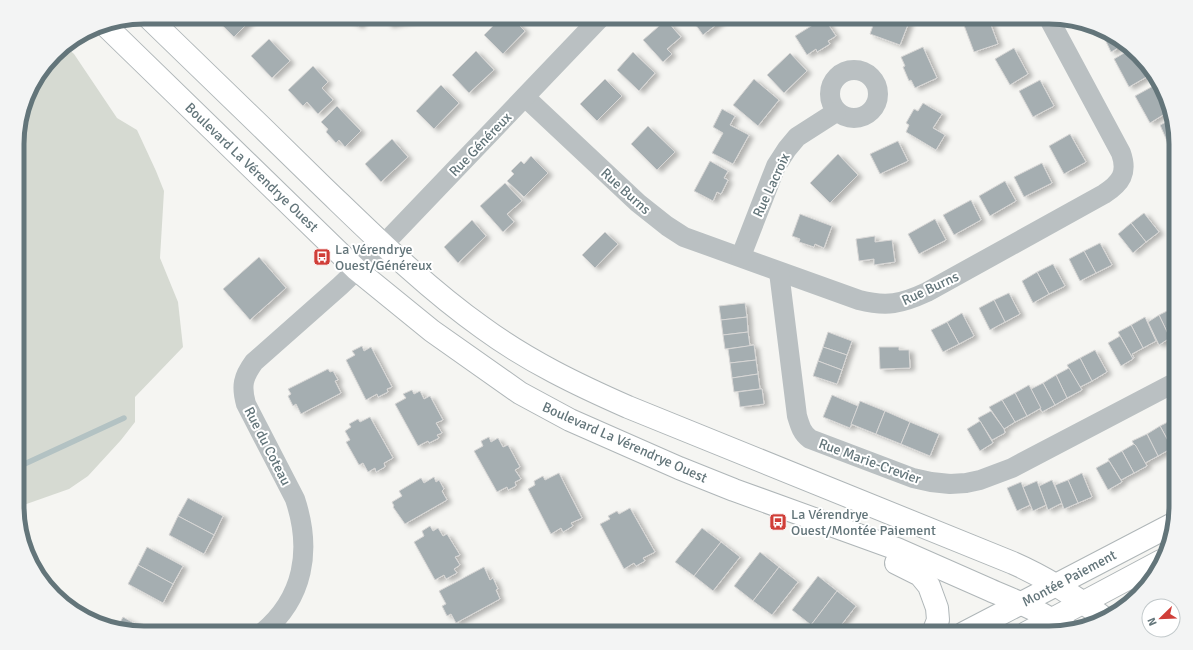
<svg xmlns="http://www.w3.org/2000/svg" width="1193" height="650" font-family="Signika,sans-serif">
<style>
.green{fill:#d6dad2}
.lines{fill:none;stroke-linecap:round;stroke-linejoin:round}
.stream{stroke:#b3c2c3;stroke-width:5.5}
.building{fill:#a5aeb1;stroke:#d7d6d5;filter:url(#shadow)}
.secondary-casing{stroke:#afb6b8;stroke-width:24}
.minor{stroke:#bac0c2;stroke-width:20}
.secondary{stroke:#fff;stroke-width:22}
.labels{text-anchor:middle;stroke-width:4;stroke-linejoin:round;paint-order:stroke}
.street-label{font-size:14px;fill:#63757a;stroke:#fff}
.poi-label{font-size:14px;fill:#63757a;stroke:#fff;text-anchor:start}
.rim{fill:none;stroke:#63757a;stroke-width:5}
</style>
<defs>
<filter id="shadow"><feDropShadow dx="4.5" dy="2.5" stdDeviation="2" flood-color="#0004"/></filter>
</defs>
<rect width="100%" height="100%" fill="#f5f5f2"/>
<path class="green" d="M65,46L74,54L117,118L137,130L156,171L164,191L160,258L178,302L183,347L135,397V422L121,440L88,476L69,489L18,507V128L30,88L60,49Z"/>
<g class="lines">
<path class="stream" d="M18,467L124,418"/>
</g>
<g class="building">
<path d="M224,17H254L234,37L219,22Z"/>
<path d="M344,17H364L359,26Z"/>
<path d="M386,17H421V18L388,25Z"/>
<path d="M502,17H511L525,31L503,54L484,35Z"/>
<path d="M690,17H719L721,21L703,35Z"/>
<path d="M876,17H896L909,22L900,45L870,34Z"/>
<path d="M971,17H988L998,44L974,52L962,20Z"/>
<path d="M824,18L836,36L828,41L830,44L817,52L816,49L807,55L795,36Z"/>
<path d="M666,20L681,37L667,49L672,54L663,62L643,40Z"/>
<path d="M1101,31L1112,34L1124,45L1111,52Z"/>
<path d="M269,39L290,61L272,78L251,56Z"/>
<path d="M923,47L937,78L915,88L911,80L909,81L903,67L905,66L901,57Z"/>
<path d="M1014,48L1028,74L1010,85L995,59Z"/>
<path d="M1129,50L1153,72L1149,74L1150,75L1129,87L1114,59Z"/>
<path d="M476,51L494,70L469,93L452,75Z"/>
<path d="M633,52L655,73L639,91L617,70Z"/>
<path d="M790,53L807,71L784,93L767,75Z"/>
<path d="M313,66L328,82L322,88L333,100L318,114L307,102L303,106L288,90Z"/>
<path d="M605,79L622,96L597,121L580,104Z"/>
<path d="M754,79L779,100L758,126L733,105Z"/>
<path d="M1040,80L1054,106L1033,117L1019,91Z"/>
<path d="M441,85L459,103L434,129L416,111Z"/>
<path d="M1155,85L1164,102L1168,112L1150,123L1135,96Z"/>
<path d="M923,103L942,114L933,128L945,135L936,150L906,132L909,125L906,123L914,109L918,111Z"/>
<path d="M337,106L361,131L345,147L339,140L336,143L326,132L328,129L321,122Z"/>
<path d="M722,109L735,116L730,125L749,135L733,164L712,153L723,133L713,127Z"/>
<path d="M1170,120L1176,136L1175,159L1160,125Z"/>
<path d="M648,126L675,152L657,170L631,144Z"/>
<path d="M1070,134L1086,162L1064,174L1049,146Z"/>
<path d="M392,139L408,157L381,182L365,164Z"/>
<path d="M898,141L908,161L880,174L870,154Z"/>
<path d="M838,154L858,175L830,203L810,183Z"/>
<path d="M531,156L548,173L524,197L507,181L514,174L511,171L521,161L524,164Z"/>
<path d="M710,161L728,171L724,178L728,180L721,194L717,192L713,201L694,191Z"/>
<path d="M1042,163L1052,183L1024,197L1014,177Z"/>
<path d="M1005,181L1016,201L990,216L979,196Z"/>
<path d="M505,183L522,201L507,214L514,222L503,232L480,206Z"/>
<path d="M971,200L981,220L954,235L943,215Z"/>
<path d="M1144,213L1159,232L1146,242L1131,223Z"/>
<path d="M800,214L832,226L824,248L815,244L814,247L799,242L800,239L792,236Z"/>
<path d="M935,219L946,240L919,254L908,234Z"/>
<path d="M472,220L486,236L458,263L444,247Z"/>
<path d="M1131,223L1146,242L1133,253L1118,234Z"/>
<path d="M605,232L618,244L595,268L582,255Z"/>
<path d="M875,236V242L892,240L895,262L874,265V259L859,261L856,239Z"/>
<path d="M1100,243L1112,265L1096,273L1084,251Z"/>
<path d="M1084,251L1096,273L1080,281L1069,259Z"/>
<path d="M259,257L286,288L250,320L223,289Z"/>
<path d="M1053,264L1065,286L1049,294L1037,272Z"/>
<path d="M1037,272L1049,294L1033,303L1022,281Z"/>
<path d="M1009,293L1020,314L1005,322L994,300Z"/>
<path d="M994,300L1005,322L990,330L979,308Z"/>
<path d="M745,303L747,317L721,320L719,306Z"/>
<path d="M1171,309L1176,318V335L1170,338L1159,315Z"/>
<path d="M962,313L974,336L959,344L947,322Z"/>
<path d="M1159,315L1170,338L1159,345L1148,322Z"/>
<path d="M747,317L748,332L723,335L721,320Z"/>
<path d="M1145,317L1156,341L1143,348L1131,325Z"/>
<path d="M947,322L959,344L943,352L931,330Z"/>
<path d="M1131,325L1143,348L1132,354L1134,358L1133,359L1118,332Z"/>
<path d="M748,332L750,346L725,349L723,335Z"/>
<path d="M828,332L852,341L847,355L823,347Z"/>
<path d="M1120,336L1133,359L1121,366L1108,343Z"/>
<path d="M754,345L756,360L730,363L728,349Z"/>
<path d="M362,346L364,351L371,347L392,387L387,389L388,392L378,397L377,394L366,400L346,360L355,355L352,351Z"/>
<path d="M823,347L847,355L842,370L818,361Z"/>
<path d="M879,347H899V350H909L910,368L880,369Z"/>
<path d="M1095,350L1107,372L1092,381L1080,358Z"/>
<path d="M1080,358L1092,381L1080,387L1067,365Z"/>
<path d="M756,360L758,374L732,378L730,363Z"/>
<path d="M818,361L842,370L837,384L813,376Z"/>
<path d="M1069,368L1082,390L1067,398L1056,375Z"/>
<path d="M328,369L330,372L333,371L338,380L335,381L341,393L301,414L296,404L293,406L288,396L291,394L288,389Z"/>
<path d="M758,374L760,389L734,392L732,378Z"/>
<path d="M1056,375L1067,398L1055,405L1043,383Z"/>
<path d="M1043,383L1055,405L1042,412L1031,389Z"/>
<path d="M1029,385L1041,408L1027,416L1015,393Z"/>
<path d="M760,389H762L764,404L740,407L738,392Z"/>
<path d="M412,390L414,394L420,391L424,399L430,396L443,420L436,423L442,433L437,435L439,438L429,443L428,441L418,446L395,404L406,398L403,394Z"/>
<path d="M1015,393L1027,416L1015,422L1002,400Z"/>
<path d="M832,395L858,406L850,428L823,417Z"/>
<path d="M1002,400L1015,422L1004,429L989,407Z"/>
<path d="M860,401L885,411L876,434L851,424Z"/>
<path d="M885,411L910,422L901,444L876,434Z"/>
<path d="M991,411L1004,429L1005,433L992,440L978,418Z"/>
<path d="M370,417L393,458L384,463L385,467L376,472L375,468L368,472L363,463L359,465L346,442L350,440L345,431L351,427L349,424L358,419L360,422Z"/>
<path d="M1172,420L1176,426V446L1172,448L1160,426Z"/>
<path d="M980,421L993,443L980,451L967,429Z"/>
<path d="M910,422L939,434L930,456L901,444Z"/>
<path d="M1160,426L1172,448L1158,456L1147,434Z"/>
<path d="M1147,434L1158,456L1145,463L1132,441Z"/>
<path d="M489,437L491,442L498,438L503,447L508,445L520,467L515,470L521,479L515,482L516,486L508,490L507,487L497,492L474,451L483,446L481,441Z"/>
<path d="M1134,444L1136,446L1147,466L1134,473L1122,451Z"/>
<path d="M1122,451L1134,473L1121,480L1108,459Z"/>
<path d="M1109,461L1122,482L1108,490L1096,468Z"/>
<path d="M559,473L582,518L571,523L573,526L563,532L561,528L551,534L528,489L535,485L534,481L543,476L545,480Z"/>
<path d="M1082,473L1092,497L1078,503L1068,480Z"/>
<path d="M434,477L436,482L439,480L444,489L442,491L447,500L405,524L393,507L394,506L392,502L402,496L399,491L421,478L424,483Z"/>
<path d="M1052,480L1062,503L1048,510L1039,486Z"/>
<path d="M1068,480L1078,503L1064,509L1055,485Z"/>
<path d="M1037,481L1046,505L1033,511L1023,487Z"/>
<path d="M1021,482L1030,505L1017,511L1007,488Z"/>
<path d="M188,498L223,516L214,535L178,516Z"/>
<path d="M630,508L655,552L643,558L645,561L636,566L634,563L624,569L600,524L610,519L608,516L617,511L619,514Z"/>
<path d="M178,516L214,535L204,554L169,535Z"/>
<path d="M430,526L433,531L438,528L443,536L447,534L460,555L455,557L460,565L454,569L457,573L446,579L444,575L435,580L414,542L424,536L422,531Z"/>
<path d="M702,528L721,542L694,576L675,562Z"/>
<path d="M721,542L740,557L713,591L694,576Z"/>
<path d="M147,547L183,566L173,584L138,565Z"/>
<path d="M760,552L779,567L753,601L734,586Z"/>
<path d="M138,565L173,584L163,603L128,584Z"/>
<path d="M484,567L490,580L493,578L498,589L496,590L500,599L456,623L451,614L447,616L442,606L446,604L439,591Z"/>
<path d="M779,567L798,582L772,615L753,601Z"/>
<path d="M818,576L837,591L811,625L792,610Z"/>
<path d="M837,591L856,606L835,633H821L811,625Z"/>
<path d="M123,617L152,633H144L118,626Z"/>
<path d="M766,626L769,633H753Z"/>
</g>
<g class="lines">
<defs>
<g id="secondary">
<path d="M148,17C207,74 265,130 323,187C374,236 425,287 483,328C528,361 578,385 628,407L1013,563C1045,577 1075,596 1103,617"/>
<path d="M105,25L357,270L432,331L520,393L570,420L679,468L734,490L897,549L990,590C1001,595 1012,599 1022,604C1038,611 1053,620 1067,629"/>
<path d="M896,563L920,575L929,586L937,608L938,620L933,633"/>
<path d="M964,633L1173,524"/>
<path d="M1026,633L1161,561"/>
</g>
</defs>
<use href="#secondary" class="secondary-casing"/>
<g class="minor">
<circle cx="854" cy="94" r="24"/>
<path d="M525,97L638,203L667,226L684,237L859,300C887,307 901,304 927,292L1104,194C1121,183 1128,173 1121,153L1048,17"/>
<path d="M741,256L776,166L787,149L797,137L836,112"/>
<path d="M779,272L797,416C800,426 802,433 810,439L913,478L931,482L950,484L966,483L980,480L1012,468L1176,382"/>
<path d="M262,633C304,598 312,550 295,499L246,404C241,386 243,377 254,362L340,286L383,245L601,17"/>
</g>
<use href="#secondary" class="secondary"/>
</g>
<defs>
<symbol id="bus-square" viewBox="-11 -11 22 22"><rect x="-9" y="-9" width="18" height="18" rx="4" fill="#d03e38" stroke="#fff"/><path d="M-5-6H5V4H4V6H2V4H-2V6H-4V4H-5ZM-3.5-4V0h7V-4ZM-3.5 1.2v1.5H-2V1.2ZM2 1.2v1.5H3.5V1.2Z" fill="#fff"/></symbol>
</defs>
<g fill-rule="evenodd">
<use href="#bus-square" x="312" y="247" width="20" height="20"/>
<use href="#bus-square" x="768" y="512" width="20" height="20"/>
</g>
<g class="labels">
<g class="street-label">
<text transform="translate(480 144) rotate(-46)" y="5">Rue Généreux</text>
<text transform="translate(252 167) rotate(44)" y="5">Boulevard La Vérendrye Ouest</text>
<text transform="translate(771 185) rotate(-65)" y="5">Rue Lacroix</text>
<text transform="translate(626 191) rotate(42)" y="5">Rue Burns</text>
<text transform="translate(930 288) rotate(-25)" y="5">Rue Burns</text>
<text transform="translate(625 442) rotate(24)" y="5">Boulevard La Vérendrye Ouest</text>
<text transform="translate(268 446) rotate(63)" y="5">Rue du Coteau</text>
<text transform="translate(870 461) rotate(20)" y="5">Rue Marie-Crevier</text>
<text transform="translate(1069 578) rotate(-28)" y="5">Montée Paiement</text>
</g>
<g class="poi-label">
<text x="335" y="254">La Vérendrye<tspan x="335" dy="16">Ouest/Généreux</tspan></text>
<text x="791" y="519">La Vérendrye<tspan x="791" dy="16">Ouest/Montée Paiement</tspan></text>
</g>
</g>
<path d="M0 0H1193V650H0ZM144 24H1049A120 120 0 0 1 1169 144V506A120 120 0 0 1 1049 626H144A120 120 0 0 1 24 506V144A120 120 0 0 1 144 24Z" fill="#f3f4f4" fill-rule="evenodd"/>
<path class="rim" d="M144 24H1049A120 120 0 0 1 1169 144V506A120 120 0 0 1 1049 626H144A120 120 0 0 1 24 506V144A120 120 0 0 1 144 24Z"/>
<g transform="translate(1161 618) rotate(247)"><circle r="19" fill="#ffffff" stroke="#c1c8ca"/>
<path d="M0-3L7 15L0 10L-7 15Z" fill="#d03e38"/>
<text y="-6" font-size="11" font-weight="bold" text-anchor="middle" fill="#63757a">N</text>
</g>
</svg>
